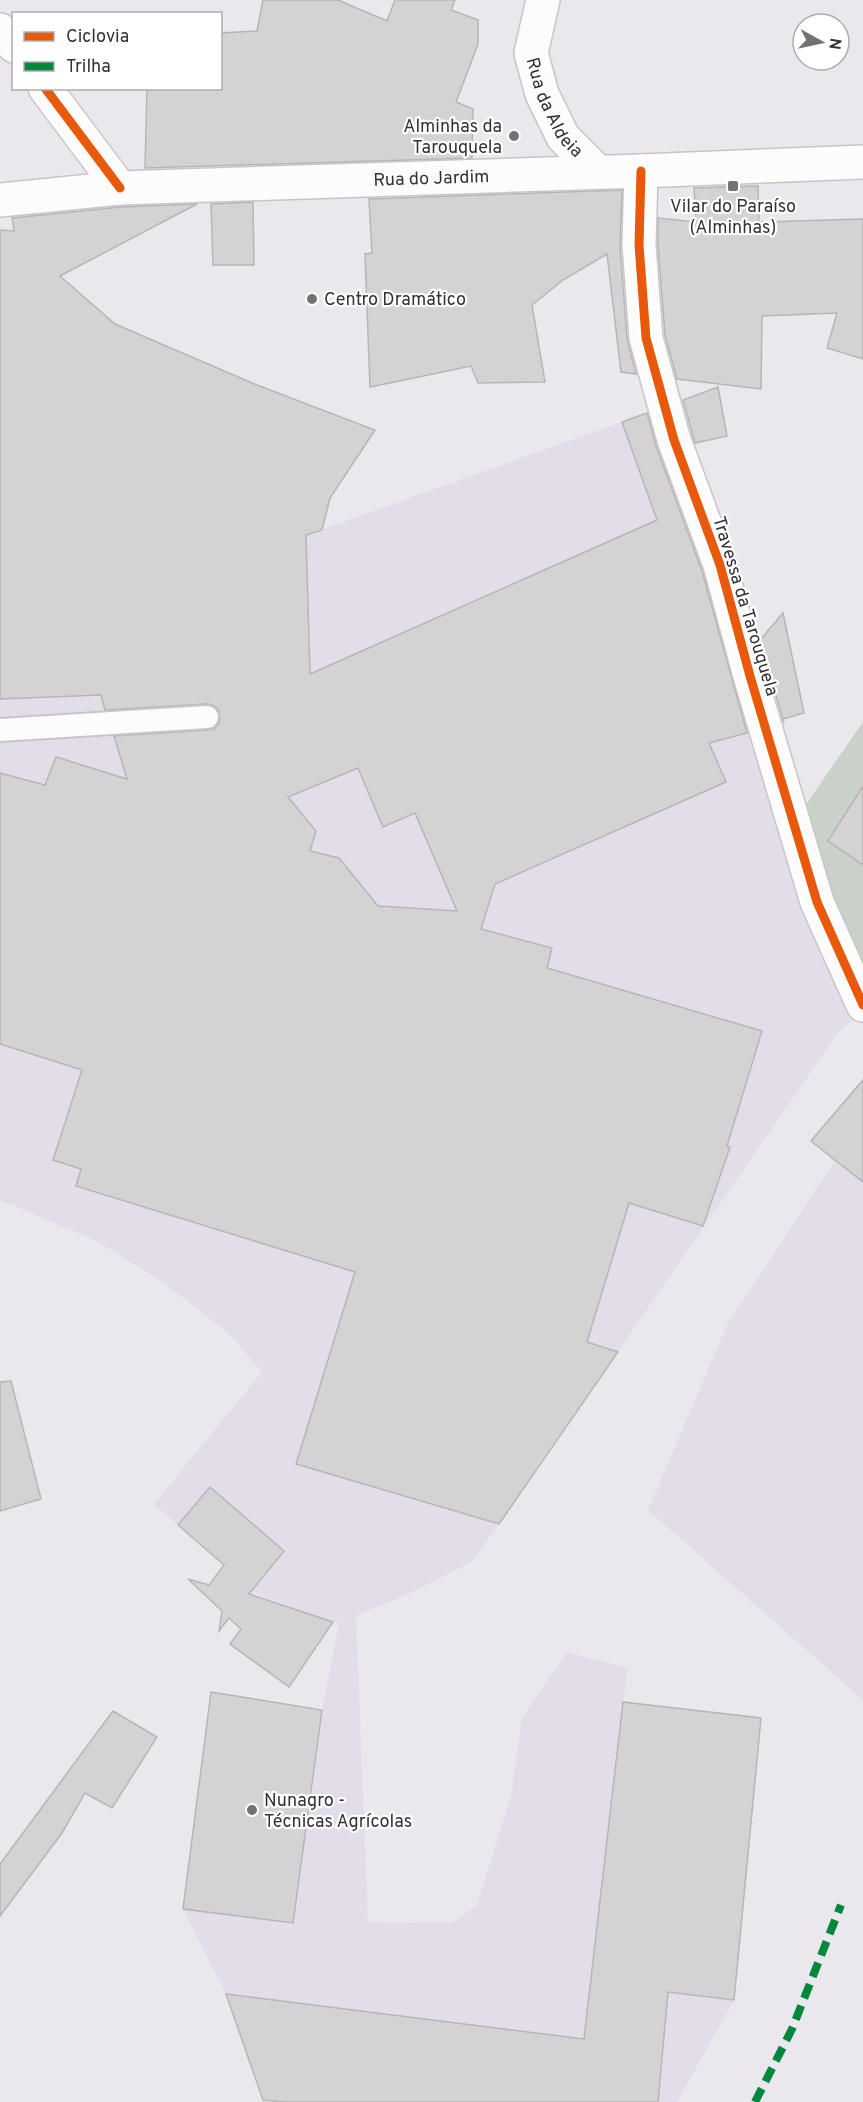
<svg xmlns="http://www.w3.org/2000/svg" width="863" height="2102" font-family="Overpass,sans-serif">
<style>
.built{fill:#e3ddea}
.green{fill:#cad1c8}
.building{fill:#d5d2d3;stroke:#b8b5b7;stroke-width:1.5;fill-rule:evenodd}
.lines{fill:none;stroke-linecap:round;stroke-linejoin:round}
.lane-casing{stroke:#c7c5c9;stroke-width:26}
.street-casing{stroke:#c7c5c9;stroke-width:36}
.secondary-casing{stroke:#c7c5c9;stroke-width:36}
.lane{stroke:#fcfcfc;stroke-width:22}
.street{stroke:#fcfcfc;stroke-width:33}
.secondary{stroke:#fcfcfc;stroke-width:33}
.quiet{stroke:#00873e;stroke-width:8;stroke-dasharray:15 8;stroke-linecap:butt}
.cycleway-casing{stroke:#fff;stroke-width:13}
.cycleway{stroke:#e8590c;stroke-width:9}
.poi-dot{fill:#737175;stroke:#fff;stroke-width:2}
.labels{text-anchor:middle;stroke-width:4.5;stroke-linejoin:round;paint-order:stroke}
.street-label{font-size:18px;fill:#333135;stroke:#fff}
.poi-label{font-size:18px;fill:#333135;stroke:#fff;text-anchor:start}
</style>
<rect width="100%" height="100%" fill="#eae8ed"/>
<g class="built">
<path d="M655,410L857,1017L840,1030L473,1561L413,1592L356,1616L368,1922L453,1923L477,1905L511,1796L522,1718L567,1652L628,1668L623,1702L761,1718L734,2000L677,2102H284L263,2100L226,1994L183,1909L211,1692L322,1710L339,1623L259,1596L154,1504L262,1372L228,1333L164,1283L97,1241L0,1200V542L312,533Z"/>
<path d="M863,1080V1700L648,1510L727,1325L834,1162L811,1141Z"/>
</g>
<path class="green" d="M863,722V985L798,816Z"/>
<g class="building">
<path d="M263,0H338L387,21L395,0H455L451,10L478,20V44L456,102L473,109L472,158L145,168L147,88H220V33L257,31Z"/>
<path d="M758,186L759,222L863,219V359L827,348L837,313L762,316L761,389L677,379L665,335L658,245V218L696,222L694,188Z"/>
<path d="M622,190L620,246L627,339L636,374L621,372L607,254L563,280L532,305L545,382L478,383L471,366L370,387L365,254L372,253L369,199Z"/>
<path d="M253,202L254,265H213L211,204Z"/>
<path d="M197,204L60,276L115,324L257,385L375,430L330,498L322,530L306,535L310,674L657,520L622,422L647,413L656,446L702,571L747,733L709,743L726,782L495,884L481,929L552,948L547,968L762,1031L727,1146L730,1147L703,1226L629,1203L587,1342L618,1352L499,1524L296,1464L355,1272L76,1186L81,1169L53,1160L82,1070L0,1044V773L45,785L56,757L127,779L114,736L208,730L214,729L219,723L220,717L218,709L212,705L207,704L105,710L101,695L0,699V230L14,231L12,218L121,207ZM358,768L383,827L415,813L457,911L378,906L339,858L310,851L316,831L288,797Z"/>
<path d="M718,387L727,436L695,443L683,400Z"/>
<path d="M783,613L804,713L783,719L784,723L760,640Z"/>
<path d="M863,786V865L828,841Z"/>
<path d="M863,1080V1182L811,1141Z"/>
<path d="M11,1381L41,1499L0,1511V1382Z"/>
<path d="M210,1487L284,1551L249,1594L333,1622L289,1687L230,1644L241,1629L229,1618L219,1631L222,1611L188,1579L209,1585L224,1565L178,1525Z"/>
<path d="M211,1692L322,1710L293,1923L183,1909Z"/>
<path d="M623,1702L761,1718L734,2000L668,1992L658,2102H284L263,2100L226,1994L584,2039Z"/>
<path d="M113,1711L157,1737L112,1808L85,1793L62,1833L0,1916V1864Z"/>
</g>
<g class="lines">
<defs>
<path id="lane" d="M0,730L207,717"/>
<g id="street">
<path id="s1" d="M543,0L531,53L542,94L563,137L597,171"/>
<path d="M0,30L14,46"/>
<path d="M45,88L120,188"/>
<path d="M641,171L639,245L646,338L674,440L720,565L750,676L817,902L863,1005"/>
</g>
<g id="secondary">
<path id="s2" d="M0,200L120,188L641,171L863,162"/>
</g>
</defs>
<use href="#lane" class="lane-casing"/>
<use href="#street" class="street-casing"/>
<use href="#secondary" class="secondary-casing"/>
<use href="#lane" class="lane"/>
<use href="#street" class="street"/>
<use href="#secondary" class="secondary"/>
<path class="quiet" d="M755,2102L792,2029L841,1905"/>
<defs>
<g id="cycleway">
<path d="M45,88L120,188"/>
<path d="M641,171L639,245L646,338L674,440L720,565L750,676L817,902L863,1005"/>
</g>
</defs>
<use href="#cycleway" class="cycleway-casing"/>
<use href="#cycleway" class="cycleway"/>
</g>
<g class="poi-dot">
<circle cx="514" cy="136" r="6"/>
<rect x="727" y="180" width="12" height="12" rx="3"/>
<circle cx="312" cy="299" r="6"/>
<circle cx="252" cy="1810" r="6"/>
</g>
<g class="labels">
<g class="street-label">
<text dy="6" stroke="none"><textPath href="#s1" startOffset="114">Rua da Aldeia</textPath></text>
<text dy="6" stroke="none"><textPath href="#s2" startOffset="432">Rua do Jardim</textPath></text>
<text transform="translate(746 606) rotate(73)" y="6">Travessa da Tarouquela</text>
</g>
<g class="poi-label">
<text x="502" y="132" text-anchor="end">Alminhas da<tspan x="502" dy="21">Tarouquela</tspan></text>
<text x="733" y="212" text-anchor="middle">Vilar do Paraíso<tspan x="733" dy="21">(Alminhas)</tspan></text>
<text x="324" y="305">Centro Dramático</text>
<text x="264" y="1806">Nunagro -<tspan x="264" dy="21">Técnicas Agrícolas</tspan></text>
</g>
</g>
<rect x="12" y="12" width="210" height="78" fill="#ffffff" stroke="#adadae" stroke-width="1.5"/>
<rect x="24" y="32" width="30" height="9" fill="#e8590c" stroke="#adadae" stroke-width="1.5"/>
<text x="66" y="42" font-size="18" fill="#333135">Ciclovia</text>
<rect x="24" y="62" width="30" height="9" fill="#00873e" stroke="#adadae" stroke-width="1.5"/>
<text x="66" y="72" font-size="18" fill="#333135">Trilha</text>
<g transform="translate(821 42) rotate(98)"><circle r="28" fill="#ffffff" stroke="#adadae" stroke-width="1.5"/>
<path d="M0-4.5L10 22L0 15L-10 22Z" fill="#737175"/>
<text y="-9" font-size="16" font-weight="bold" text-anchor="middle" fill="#333135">N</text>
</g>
</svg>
